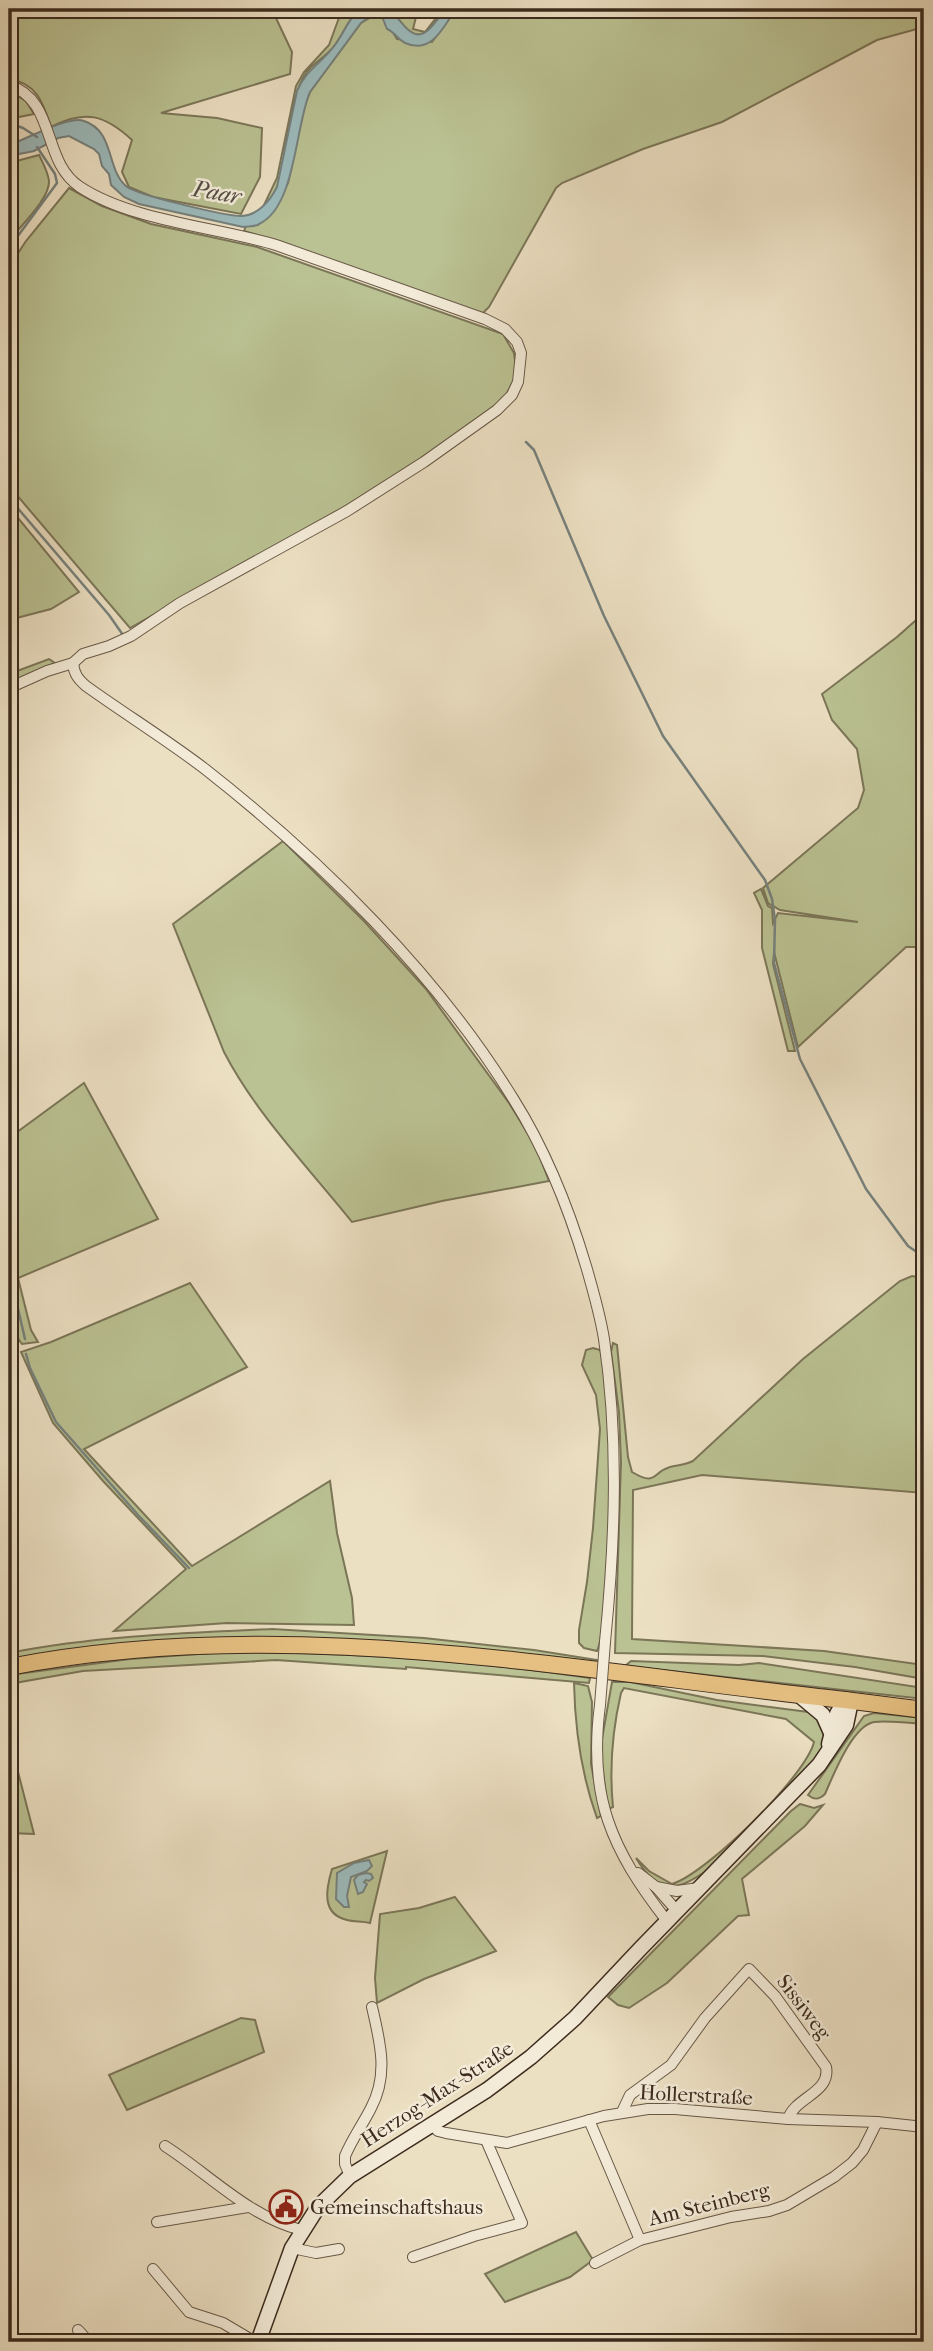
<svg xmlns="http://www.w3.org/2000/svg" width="933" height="2351" font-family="'IM FELL French Canon',serif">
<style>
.green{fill:#bac192;stroke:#7b7658;stroke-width:2}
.water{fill:#9cbbbd;stroke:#76817d;stroke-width:2}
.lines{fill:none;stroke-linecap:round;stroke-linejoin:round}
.stream{stroke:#76817d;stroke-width:2.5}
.minor-casing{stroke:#685847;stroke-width:12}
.secondary-casing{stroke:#3c2b1e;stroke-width:17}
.primary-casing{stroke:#3c2b1e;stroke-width:18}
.trunk-casing{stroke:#3c2b1e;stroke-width:18}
.minor{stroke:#f3ebd8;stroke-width:10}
.secondary{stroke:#f3ebd8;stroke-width:14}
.primary{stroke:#e6c082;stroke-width:16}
.trunk{stroke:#e6c082;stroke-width:16}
.minor-bridge-casing{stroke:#685847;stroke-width:12;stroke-linecap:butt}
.minor-bridge{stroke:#f3ebd8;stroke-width:10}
.labels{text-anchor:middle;stroke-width:5;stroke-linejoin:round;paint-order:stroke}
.street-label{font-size:21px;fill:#3c2b1e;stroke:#f3ebd8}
.poi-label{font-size:21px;fill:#3c2b1e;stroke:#f3ebd8;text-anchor:start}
.water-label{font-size:23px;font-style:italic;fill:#544f46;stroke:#f3ebd8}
</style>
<rect width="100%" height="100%" fill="#ece0c3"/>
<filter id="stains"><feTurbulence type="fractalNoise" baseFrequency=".00286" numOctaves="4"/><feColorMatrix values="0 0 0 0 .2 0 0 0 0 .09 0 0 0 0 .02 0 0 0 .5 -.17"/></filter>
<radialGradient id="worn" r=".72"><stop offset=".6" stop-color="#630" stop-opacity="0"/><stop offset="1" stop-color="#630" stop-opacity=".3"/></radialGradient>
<g class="green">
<path d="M9,9H276L275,16L292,52L290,74L161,113L217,118L262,128L260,177L241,214L153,197L129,187L122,172L132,140C105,115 85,109 51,127C43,103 37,83 9,79Z"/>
<path d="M319,9H359C348,20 344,33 335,45C328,54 319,60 311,67C294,83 290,127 285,150C282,167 280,194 264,205L277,178L296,86L304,72L329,45L340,15Z"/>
<path d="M391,9H418L413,29L425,32L443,9H445C422,43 415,43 391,9Z"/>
<path d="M456,9H924V27L877,40L722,122L643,149L562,183L556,188L489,307L481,315L267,238L244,231L246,226L258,225L288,183L305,104L310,92L361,23L378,13L382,14L397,39L432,42Z"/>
<path d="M9,91L26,101L34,114L9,119Z"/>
<path d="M39,155C43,163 48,172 49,181C50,199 19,227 9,241V163Z"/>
<path d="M69,188L102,206L151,224L257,247L503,334L514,353L517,374L505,397L479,421L344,507L130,628L9,486V267L26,241Z"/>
<path d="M9,507L79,592L51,609L9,620Z"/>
<path d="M924,613V943L919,947H906L798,1047L774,952L773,964L795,1051H788L762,948V910L754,893L761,889L768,906L772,908L773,923L778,913L858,922L780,910L768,903L763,888L858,808L864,790L857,749L832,720L822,694L897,637Z"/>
<path d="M49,659L55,663L9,683V674Z"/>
<path d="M283,841L364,921L426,989L509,1103L535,1145L549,1181L442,1201L352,1222C308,1167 256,1114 224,1052L173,924Z"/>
<path d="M84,1083L158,1219L18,1278L31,1330L38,1342L22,1344C1,1324 9,1173 9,1138Z"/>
<path d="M912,1276L924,1278V1493L702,1475L633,1490L632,1639L824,1651L924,1665V1679L855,1667L763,1656L615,1653L621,1462L619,1412L611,1352L613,1343L617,1345L628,1457L632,1472C657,1487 652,1472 670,1467C678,1465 685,1465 693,1461L803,1359L900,1281Z"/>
<path d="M190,1283L247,1367L84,1449L192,1566L330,1481L337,1533L352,1598L354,1625L227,1623L114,1631L186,1569L103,1481L53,1423L21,1352L51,1342Z"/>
<path d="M593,1348L600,1350L602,1356C612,1438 614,1521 605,1603C603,1618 603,1637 597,1651L584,1648L579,1643V1630L587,1582L593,1528L600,1429L596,1395L582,1365L586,1350Z"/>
<path d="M272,1629L424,1638L534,1650L597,1660L596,1663L369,1643L9,1661V1653C96,1636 184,1633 272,1629Z"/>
<path d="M226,1652C348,1652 469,1660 590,1678L589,1683L406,1667V1669L276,1660L83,1671L9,1684V1675L130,1659Z"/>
<path d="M631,1661L739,1665L759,1663L924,1688V1699L625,1666Z"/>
<path d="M612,1682H630L717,1700L816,1713L826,1725L825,1747L816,1762L709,1869C676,1892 659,1896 636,1858L649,1871L672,1884C706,1874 806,1776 814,1742L786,1719L624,1688L621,1693C612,1732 609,1767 613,1807L608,1809L602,1765V1739Z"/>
<path d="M574,1683L588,1686L592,1702L591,1764L601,1816L597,1818C581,1774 575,1729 574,1683Z"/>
<path d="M874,1713L924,1718V1724C911,1723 887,1720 874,1722C852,1726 833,1776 825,1794C819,1800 814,1800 808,1795L864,1716Z"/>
<path d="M9,1737L34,1834L9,1833Z"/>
<path d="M800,1804L814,1808L823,1805L805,1826L742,1879L749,1915L738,1916L667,1983L629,2008L618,2005L608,1997L791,1811Z"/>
<path d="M387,1851L370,1923C362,1921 355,1922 347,1920C321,1914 326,1889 332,1869Z"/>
<path d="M455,1897L496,1951L424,1979L377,2003L375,1978L380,1914L419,1908Z"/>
<path d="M241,2018L255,2020L264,2052L127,2110L109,2075Z"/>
<path d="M576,2232L593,2260L570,2277L505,2302L485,2274Z"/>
</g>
<g class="water">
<path d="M359,9H391C415,43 422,43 445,9H456C443,27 432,55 405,43C397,39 395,32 387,29L381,14L372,15L361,23L310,92C295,126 296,207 259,224C255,227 248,226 243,227L139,204L124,197L111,185L109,174L102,166L99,154L94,149L69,136L58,138L34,151L9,156V145C27,139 69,115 84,121C115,131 106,169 126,186C136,195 226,216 241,216C257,216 270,201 277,187L297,91C307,68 321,64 335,45C344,33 348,20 359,9Z"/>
<path d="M369,1860L372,1866L367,1871L351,1877L347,1896L349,1907H344L336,1899L337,1873L354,1863Z"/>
<path d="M366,1873L371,1874L373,1878L369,1881L366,1880L364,1882L367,1884L363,1892L358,1894L354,1880L358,1875Z"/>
</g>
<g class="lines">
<g class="stream">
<path d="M9,123L23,128L37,137"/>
<path d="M9,248L57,183L55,174L37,147"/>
<path d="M526,442L534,450L604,616L663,736L765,880L772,899L775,920L774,963L800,1059L866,1189L908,1246L924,1257"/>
<path d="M9,498L109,615L123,635"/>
<path d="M9,1270L25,1339"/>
<path d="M26,1354L30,1368L56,1422L139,1516L189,1568"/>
</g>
<defs>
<g id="minor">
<path d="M9,85C57,101 41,161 80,187C132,221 216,227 276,245L485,319L505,329L517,342L521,353L518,382L512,395L497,410L424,462L347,511L180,603L131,636L109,646L83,654L73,663L47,671L9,688"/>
<path d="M73,663C74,674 78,679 86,686C125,714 167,740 205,769C321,860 437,974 514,1100C546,1151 569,1209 586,1266C593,1290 600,1314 604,1339C619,1440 615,1541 605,1642"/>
<path d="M600,1705C588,1797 611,1849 667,1921"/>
<path d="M638,1873L656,1887L677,1911"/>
<path d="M656,1887L677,1891L699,1888"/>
<path d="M622,2112L630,2095L671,2065L705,2018L749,1969L775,1996L826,2067C831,2093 795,2097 788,2119"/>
<path d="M589,2120L640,2240"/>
<path d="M432,2125L438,2131L446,2133L507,2143L604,2116L648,2109H675L788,2119L877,2122L924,2127"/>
<path d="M165,2146C210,2175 248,2216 301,2230"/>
<path d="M350,2176L345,2164V2156C352,2139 363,2124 371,2108C389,2074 380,2042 372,2007"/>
<path d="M157,2222L248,2207"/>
<path d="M292,2248L316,2253L339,2249"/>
<path d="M413,2257L474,2236L522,2223L486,2140"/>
<path d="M595,2263L640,2240L731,2217L769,2211L787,2205L834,2177L852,2163L863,2150L877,2122"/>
<path d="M153,2269L189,2312L223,2323L255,2342"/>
<path d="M78,2330L89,2342"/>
</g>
<g id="secondary">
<path d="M799,1695L823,1715L832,1735"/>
<path d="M829,1744L837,1714L845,1700"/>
<path d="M258,2342L292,2248L318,2207L350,2176L487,2090L531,2057L575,2018L640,1949L819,1765L846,1725L851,1701"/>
</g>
<path id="primary" d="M845,1700L924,1710"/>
<path id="trunk" d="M9,1667C287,1613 567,1670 845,1700"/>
</defs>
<use href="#minor" class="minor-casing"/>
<use href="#secondary" class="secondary-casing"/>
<use href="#primary" class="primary-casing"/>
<use href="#trunk" class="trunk-casing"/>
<use href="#minor" class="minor"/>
<use href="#secondary" class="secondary"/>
<use href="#primary" class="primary"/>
<use href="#trunk" class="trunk"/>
<defs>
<path id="minor-bridge" d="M600,1705L605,1642"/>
</defs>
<use href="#minor-bridge" class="minor-bridge-casing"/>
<use href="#minor-bridge" class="minor-bridge"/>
</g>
<defs>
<symbol id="civic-ring" viewBox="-11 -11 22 22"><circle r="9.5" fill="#f3ebd8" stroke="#8f2418" stroke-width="1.5"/><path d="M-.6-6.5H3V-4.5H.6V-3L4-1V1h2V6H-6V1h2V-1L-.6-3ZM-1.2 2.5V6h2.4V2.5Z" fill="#8f2418"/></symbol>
</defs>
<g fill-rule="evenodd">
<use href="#civic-ring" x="267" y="2188" width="38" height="38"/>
</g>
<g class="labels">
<g class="street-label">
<text transform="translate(804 2007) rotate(53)" y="7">Sissiweg</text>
<text transform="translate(437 2094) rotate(-33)" y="7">Herzog-Max-Straße</text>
<text transform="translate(696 2095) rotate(3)" y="7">Hollerstraße</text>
<text transform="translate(709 2204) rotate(-14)" y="7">Am Steinberg</text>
</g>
<g class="poi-label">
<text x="310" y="2214">Gemeinschaftshaus</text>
</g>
<g class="water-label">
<text transform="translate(217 192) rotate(10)" y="8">Paar</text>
</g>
</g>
<rect width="933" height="2351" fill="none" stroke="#ece0c3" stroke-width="35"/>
<rect x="10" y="10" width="912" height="2330" fill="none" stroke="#3c2b1e" stroke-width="3.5"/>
<rect x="18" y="18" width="898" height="2316" fill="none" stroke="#3c2b1e" stroke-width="2"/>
<rect width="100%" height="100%" filter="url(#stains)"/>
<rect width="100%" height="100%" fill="url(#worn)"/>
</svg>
